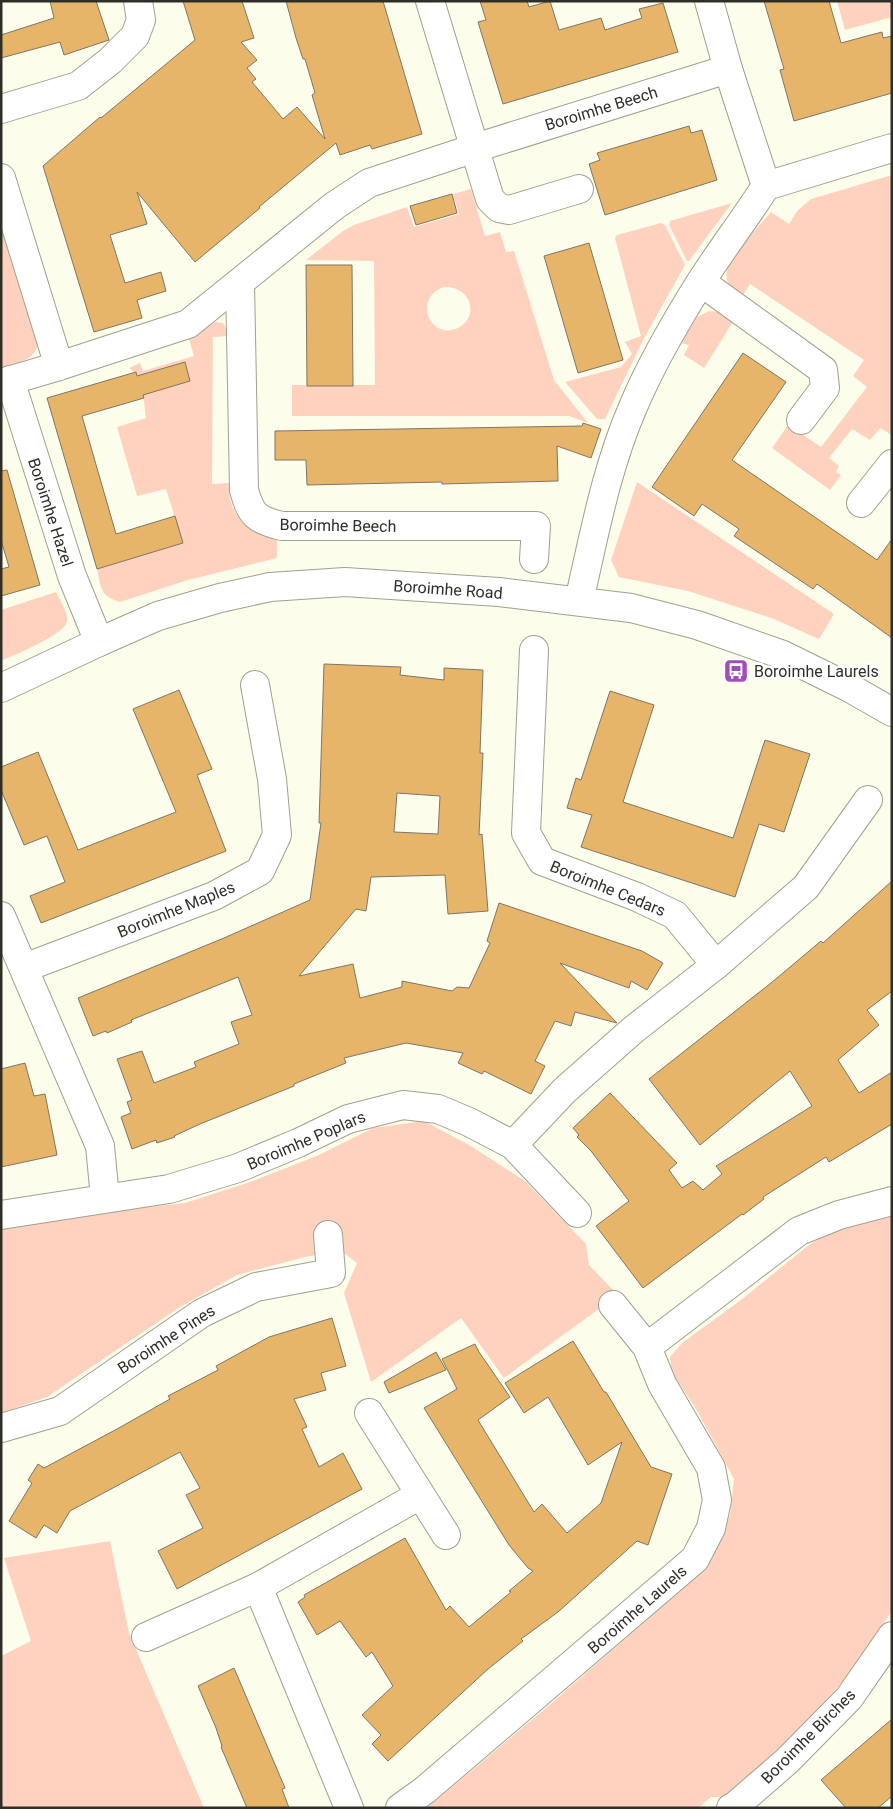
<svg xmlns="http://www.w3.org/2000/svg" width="893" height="1809" font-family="Roboto,sans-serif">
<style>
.green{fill:#fed2be;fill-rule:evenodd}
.building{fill:#e7b569;stroke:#7f7567;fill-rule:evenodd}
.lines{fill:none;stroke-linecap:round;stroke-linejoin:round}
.minor-casing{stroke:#a0a08f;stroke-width:30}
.minor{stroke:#fff;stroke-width:28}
.labels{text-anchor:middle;stroke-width:5;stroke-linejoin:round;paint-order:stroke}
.street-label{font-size:16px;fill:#2f2f28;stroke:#fff}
.poi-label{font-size:16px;fill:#2f2f28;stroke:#fff;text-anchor:start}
</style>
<rect width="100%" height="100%" fill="#fdfdeb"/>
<g class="green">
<path d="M837,1H892V17L845,30Z"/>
<path d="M892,175V435L880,428L870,440L852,429L829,458L839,466L836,472L841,475L830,490L772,448L788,425L821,447L867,387L853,376L864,360L750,284L741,298C727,286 723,278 729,260L771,212L789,224L797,211L811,199Z"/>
<path d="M471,189L485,236L500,232L506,252L514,251L554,380L588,423L569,416H292V385H375L374,261L306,260L343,231L354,225L407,207L414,227L459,214L453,194ZM444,287C459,286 473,297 470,313C469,319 464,325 458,328C430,341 412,298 444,287Z"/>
<path d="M732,203L689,261H687L669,225L670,221Z"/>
<path d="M1,217L39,340C36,361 19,362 1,368Z"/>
<path d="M661,223L665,225L685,265L643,340L605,419H597L565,382L621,367L632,354L625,342L641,336L615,238L617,235Z"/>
<path d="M709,311L721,312L734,320L704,368L684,355L689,345L681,343L697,317Z"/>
<path d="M215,322L223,323L229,336L213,337L212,484L229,483C230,490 230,497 231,503C238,524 257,534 277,537V558L188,580L120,602C100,596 101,588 97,569L183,543L166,489L137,496L117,427L146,418C144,402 143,378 129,368L140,363L143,371L194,356L188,336Z"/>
<path d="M637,482L834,614L819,639L774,619L688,591L619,577L611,560Z"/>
<path d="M56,592C59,599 68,612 67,621C66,634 14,655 1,661V610Z"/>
<path d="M424,1121L469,1145L525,1181L586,1244L589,1265L618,1295L504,1378L461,1318L371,1382L344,1293L357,1263L341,1251L305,1257L237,1275L180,1307L47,1397L1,1413V1226L14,1223L185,1203L250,1182L319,1155L373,1128Z"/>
<path d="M892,1215V1611L846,1678L771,1759L724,1797H711L698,1808H427L553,1702L688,1583L710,1561L730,1515L734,1479L695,1407L672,1373L670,1357L682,1343L741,1300L810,1244L837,1229Z"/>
<path d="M110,1541L129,1633L204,1808H1V1656L31,1641L4,1558Z"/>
</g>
<g class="building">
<path d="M50,1H96L109,40L64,55L60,42L1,58V35L54,18Z"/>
<path d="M183,1H242L254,38L241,42L257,60L247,68L256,79L252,82L283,119L297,107L325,139L312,95L315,93L305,59H303L296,38L286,1H383L422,134L372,149L370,145L340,155L336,143L259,207L260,208L195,262L137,192L147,224L110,235L125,283L161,272L166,291L137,300L142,318L94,332L43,166L100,117L101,118L195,40Z"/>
<path d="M480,1H527L529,7L550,1L559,30L601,18L605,30L642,18L639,9L663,3L678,52L503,104L478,22L486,20Z"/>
<path d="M764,1H829L841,43L882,32L883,38L892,36V93L794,121L780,70L784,69Z"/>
<path d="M689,126L691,133L702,130L717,180L605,215L589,164L600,160L597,153Z"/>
<path d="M452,194L457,213L416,225L410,206Z"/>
<path d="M589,243L623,360L578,373L544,256Z"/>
<path d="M306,265H352L353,386H307Z"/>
<path d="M743,353L786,382L732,460L877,560L892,539V638L817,584L813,589L734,536L739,529L702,504L694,516L652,487Z"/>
<path d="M185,362L190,381L143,395L144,398L82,416L116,534L175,516L183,543L97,569L47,398L136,372L137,376Z"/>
<path d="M583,423L601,429L591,458L557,446L558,481L442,484V482L307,485L306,460H275V431L582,426Z"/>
<path d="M7,470L40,585L1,596V569L9,567L1,540V471Z"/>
<path d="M324,664L401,667L400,675L444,680V668L483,670L480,753H483L479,835L482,834L488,911L448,914L445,875L371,877L366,911L356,909L299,976L353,964L360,998L402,987V981L452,991L457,987L469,988L490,943L487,941L499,903L642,951L663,963L647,990L631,981L629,988L560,963L617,1023L575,1012L571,1026L555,1021L535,1061L545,1066L531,1094L484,1071L482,1074L458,1063L463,1053L406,1043L344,1058L346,1063L294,1084V1086L200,1124L174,1136L175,1137L157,1143L156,1140L132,1149L121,1117L131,1113L127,1102L132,1100L117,1059L142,1051L154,1083L196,1067L194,1062L239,1044L231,1022L252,1015L238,977L131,1020L132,1022L107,1033L106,1031L93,1036L78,998L224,938L310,900L321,823H319ZM397,793L440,796L438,834L394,832Z"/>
<path d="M179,690L212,769L197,775L226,851L41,923L30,896L65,882L47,836L24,845L1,790V767L38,752L78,850L176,812L133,709Z"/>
<path d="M610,691L654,705L623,802L733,838L765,740L810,754L784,832L759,824L735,897L581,847L592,815L567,808L576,778L581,780Z"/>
<path d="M892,881V991L867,1010L879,1025L838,1060L859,1093L892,1072V1124L829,1162L826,1157L763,1197L764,1199L743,1215L742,1214L643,1288L596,1226L629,1201L591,1151L577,1137L579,1135L573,1128L610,1093L677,1163L669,1170L682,1188L693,1181L703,1190L722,1174L716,1166L812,1106L790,1071L700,1145L649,1079L771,983L821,941L823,943Z"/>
<path d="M25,1063L34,1096L45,1094L57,1155L1,1167V1069Z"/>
<path d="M332,1318L346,1366L321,1373L326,1390L294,1399L307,1427L302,1429L319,1467L343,1453L362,1489L177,1589L158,1551L203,1528L186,1495L200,1488L180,1452L70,1511L57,1533L44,1525L36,1538L9,1521L32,1483L28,1480L38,1464L44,1468L117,1429L170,1399L168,1396L218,1370L216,1366L269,1337Z"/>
<path d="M573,1341L604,1392H606L651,1467L672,1474L648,1545L637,1541L558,1612L521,1639L523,1641L488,1669L388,1761L372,1744L381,1735L362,1715L393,1686L372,1652L366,1657L340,1621L317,1635L298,1602L305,1597L304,1595L405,1538L446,1610L450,1606L469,1627L511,1592L509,1591L533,1571L528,1568L509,1545L424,1408L457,1389L442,1359L475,1344L479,1352L510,1397L478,1420L534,1512L542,1504L567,1533L601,1503L622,1442L588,1465L548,1397L524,1413L505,1383Z"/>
<path d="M436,1352L446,1370L389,1393L384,1382Z"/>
<path d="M234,1668L285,1788L282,1789L289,1808H247L221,1747L222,1746L216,1728L198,1686Z"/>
<path d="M892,1719V1796L878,1808H846L821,1780Z"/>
</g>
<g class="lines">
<defs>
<g id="minor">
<path d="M430,1L490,199L499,208L509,210L579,189"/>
<path d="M1,109L78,86L110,61L135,36L141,20L138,1"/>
<path d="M1,178L59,366"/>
<path d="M766,186L892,148"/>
<path d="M701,282L823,370L825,388L801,420"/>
<path d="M240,283L244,490C251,515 256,520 282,526H536L534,559"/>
<path d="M10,380L72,576L99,642"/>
<path d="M1,383L59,366L188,324L334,206L369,183L475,148L728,69"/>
<path d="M861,503L892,464"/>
<path d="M579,601C594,536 606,469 633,407C651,364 675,323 700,283C721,250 745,219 766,186L728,69L709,1"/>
<path d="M534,650L526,833L542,861L637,897L675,915L716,965"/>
<path d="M1,688L99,642L158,616L220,598L270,587L345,582L499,592L631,608L697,625L783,655L850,688L892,712"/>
<path d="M1,916L100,1146L105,1198"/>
<path d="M24,968L214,896L260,871L277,835L272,779L255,685"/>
<path d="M513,1145L565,1090L633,1030L716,965L806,887L868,800"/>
<path d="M1,1215L169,1189L238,1168L298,1143L348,1119L403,1105L438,1109L469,1122L513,1145L577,1213"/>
<path d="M647,1347L799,1231L839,1215L892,1201"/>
<path d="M369,1413L446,1535"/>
<path d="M1,1428L60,1411L202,1313L256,1287L331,1273L328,1235"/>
<path d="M258,1587L349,1808"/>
<path d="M146,1637L258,1587L420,1495"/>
<path d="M400,1808L425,1790L695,1559L711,1528L717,1500L711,1468L662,1384L647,1347L613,1305"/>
<path d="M731,1808L735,1806L787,1761L849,1698L892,1636"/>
</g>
</defs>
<use href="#minor" class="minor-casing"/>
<use href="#minor" class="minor"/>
</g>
<defs>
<symbol id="bus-square" viewBox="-11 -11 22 22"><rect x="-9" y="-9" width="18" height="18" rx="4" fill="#a04cba" stroke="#fff"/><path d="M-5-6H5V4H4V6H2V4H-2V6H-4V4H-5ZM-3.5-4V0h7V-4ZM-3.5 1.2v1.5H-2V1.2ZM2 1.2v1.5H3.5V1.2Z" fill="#fff"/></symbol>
</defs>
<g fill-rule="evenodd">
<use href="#bus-square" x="722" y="657" width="28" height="28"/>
</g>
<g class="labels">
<g class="street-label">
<text transform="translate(601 108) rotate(-17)" y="6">Boroimhe Beech</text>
<text transform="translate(51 512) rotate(72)" y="6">Boroimhe Hazel</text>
<text transform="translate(338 525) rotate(1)" y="6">Boroimhe Beech</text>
<text transform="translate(448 589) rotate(4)" y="6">Boroimhe Road</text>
<text transform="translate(608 888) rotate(22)" y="6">Boroimhe Cedars</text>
<text transform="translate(176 909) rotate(-22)" y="6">Boroimhe Maples</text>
<text transform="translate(306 1140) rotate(-23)" y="6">Boroimhe Poplars</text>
<text transform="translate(166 1339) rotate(-33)" y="6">Boroimhe Pines</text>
<text transform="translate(637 1609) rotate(-41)" y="6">Boroimhe Laurels</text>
<text transform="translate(808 1736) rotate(-45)" y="6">Boroimhe Birches</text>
</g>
<g class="poi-label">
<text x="754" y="677">Boroimhe Laurels</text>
</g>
</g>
<rect width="893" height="1809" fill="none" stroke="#2f2f28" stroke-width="5"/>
</svg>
